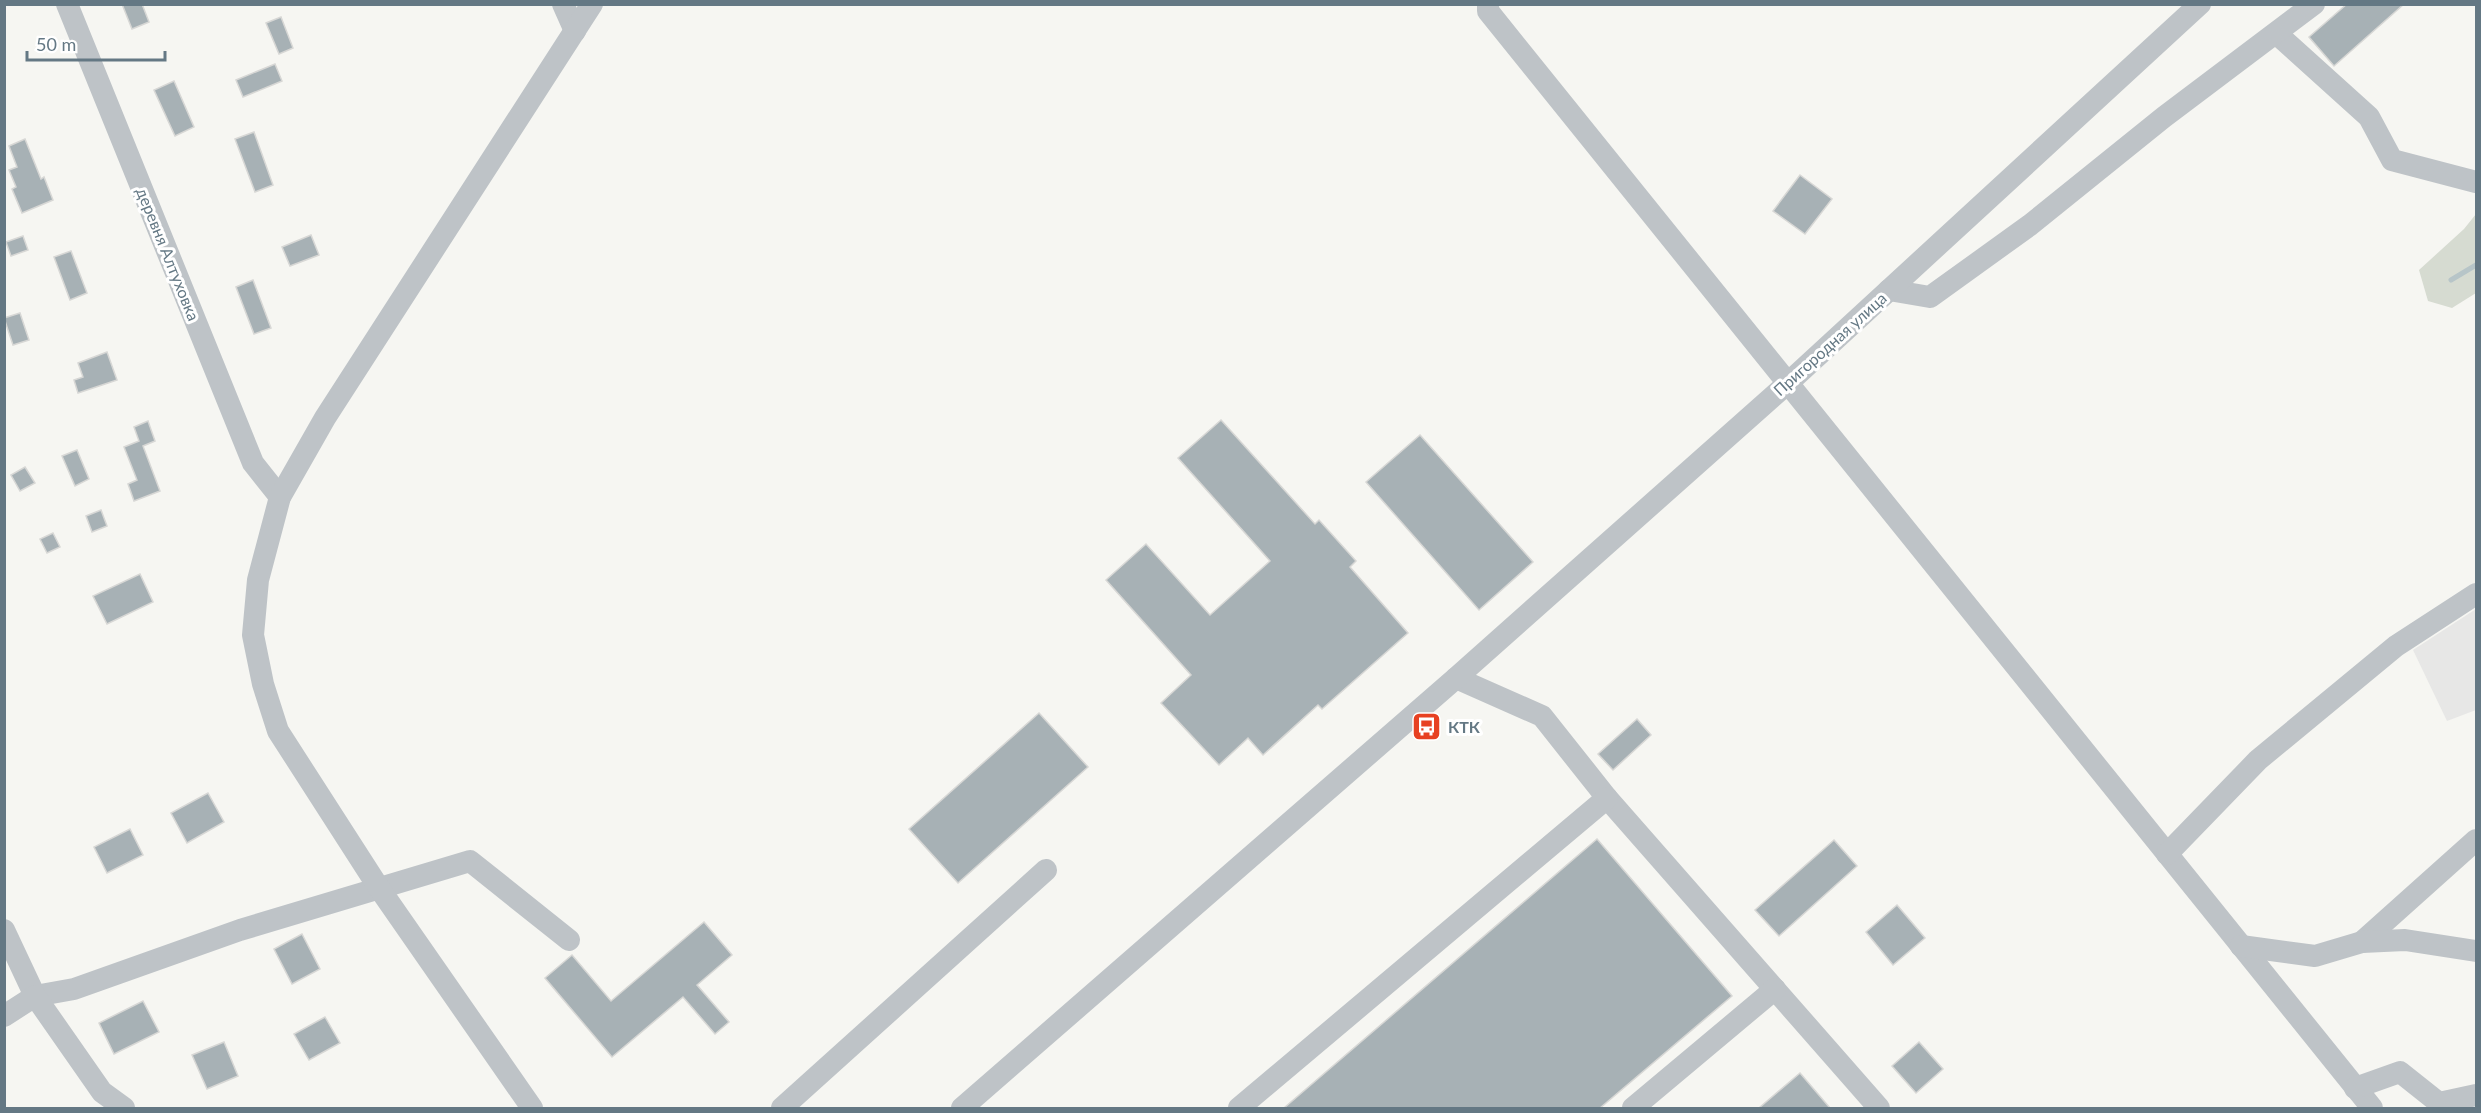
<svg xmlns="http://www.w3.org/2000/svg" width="2481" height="1113" font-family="Lato,sans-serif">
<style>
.built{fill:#e7e7e6}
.green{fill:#d6dbd1}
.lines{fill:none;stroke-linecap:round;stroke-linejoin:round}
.stream{stroke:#b7c5c8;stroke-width:5}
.building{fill:#a7b1b5;stroke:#d7d7d5;stroke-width:1.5}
.minor{stroke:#bec3c7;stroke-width:22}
.labels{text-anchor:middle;stroke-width:6;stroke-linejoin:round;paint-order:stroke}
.street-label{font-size:16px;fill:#647884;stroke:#fff}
.poi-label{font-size:16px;font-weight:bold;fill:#647884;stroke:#fff;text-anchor:start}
</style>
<rect width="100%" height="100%" fill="#f6f6f2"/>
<path class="built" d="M2476,609V710L2447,721L2413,650Z"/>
<path class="green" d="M2476,214V293L2452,308L2428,301L2419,270L2464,229Z"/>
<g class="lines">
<path class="stream" d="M2451,280L2476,265"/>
</g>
<g class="building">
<path d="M122,4H142L149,22L132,29Z"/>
<path d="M2347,4H2404L2334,66L2309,37Z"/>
<path d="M281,17L293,48L279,54L266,23Z"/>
<path d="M275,64L282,81L243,97L236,80Z"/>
<path d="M174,81L194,127L175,136L154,90Z"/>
<path d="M254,132L273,185L255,192L235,139Z"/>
<path d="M25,139L41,179L44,177L53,200L22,213L12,189L16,187L9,170L17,167L9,146Z"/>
<path d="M1800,175L1832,199L1805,234L1773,211Z"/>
<path d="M311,235L319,255L290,266L282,247Z"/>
<path d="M23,236L28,250L11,256L6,242Z"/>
<path d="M71,251L87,293L70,300L54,257Z"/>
<path d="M253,280L271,328L254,334L236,287Z"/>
<path d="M20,313L29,340L13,345L4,318Z"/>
<path d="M107,352L117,380L78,393L74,380L83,377L78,363Z"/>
<path d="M1221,420L1315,524L1319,520L1356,561L1350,567L1408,633L1322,709L1318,705L1263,755L1248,738L1219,765L1161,703L1191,675L1106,580L1146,544L1210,615L1270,561L1178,458Z"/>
<path d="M148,421L155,441L143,446L160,491L134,501L128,484L137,480L124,447L139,441L134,427Z"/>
<path d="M1420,435L1533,562L1479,610L1366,482Z"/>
<path d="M77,450L89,479L75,486L62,456Z"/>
<path d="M25,467L35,483L20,491L11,475Z"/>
<path d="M101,510L107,526L92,532L86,516Z"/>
<path d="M53,533L60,547L47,553L40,539Z"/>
<path d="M140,574L153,602L107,624L93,596Z"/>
<path d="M1039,713L1088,767L958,883L909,829Z"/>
<path d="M1637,719L1651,735L1613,770L1598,754Z"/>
<path d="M208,793L224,822L187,843L171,813Z"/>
<path d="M130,829L143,855L107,873L94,847Z"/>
<path d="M1597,839L1732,996L1600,1108H1284Z"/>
<path d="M1834,840L1857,866L1779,936L1755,910Z"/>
<path d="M1897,905L1925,938L1893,965L1866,932Z"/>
<path d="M704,922L732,955L697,985L729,1022L715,1034L683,997L612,1057L545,978L572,955L611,1001Z"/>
<path d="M302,934L320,969L292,984L274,949Z"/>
<path d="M143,1001L159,1032L114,1054L99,1023Z"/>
<path d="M325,1017L340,1043L309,1060L294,1034Z"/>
<path d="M224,1042L238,1076L207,1089L192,1055Z"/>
<path d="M1919,1042L1943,1069L1916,1093L1892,1066Z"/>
<path d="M1800,1073L1830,1108H1759Z"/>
</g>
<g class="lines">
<g class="minor">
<path d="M67,4L253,463L280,497"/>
<path d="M563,4L575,31"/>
<path d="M1488,4V11L2372,1108"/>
<path d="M2277,34L2369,117L2392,160L2476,182"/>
<path d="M1889,290L1930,297L2030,225L2164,117L2314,4"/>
<path d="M1456,678L1542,716L1607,798L1879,1108"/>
<path d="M2167,854L2258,760L2396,646L2476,594"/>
<path d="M4,930L35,996L74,989L240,930L470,861L569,940"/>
<path d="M2362,942L2476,840"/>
<path d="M2241,946L2315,956L2362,942L2405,940L2476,951"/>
<path d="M4,1016L35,996L102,1092L124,1108"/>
<path d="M2355,1088L2400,1072L2439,1103L2476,1095"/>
<path d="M532,1108L379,888L278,731L263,684L253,635L258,580L280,497L325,418L592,4"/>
<path d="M782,1108L1046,870"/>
<path d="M962,1108L1456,678L1788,383L2200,4"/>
<path d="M1239,1108L1607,798"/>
<path d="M1633,1108L1775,989"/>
</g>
</g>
<defs>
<symbol id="bus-square" viewBox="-11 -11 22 22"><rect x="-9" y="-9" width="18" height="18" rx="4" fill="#e74122" stroke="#fff"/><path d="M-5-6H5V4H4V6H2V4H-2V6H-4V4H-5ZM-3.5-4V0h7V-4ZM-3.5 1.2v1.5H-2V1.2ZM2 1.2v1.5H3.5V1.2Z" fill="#fff"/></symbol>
</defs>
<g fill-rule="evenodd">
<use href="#bus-square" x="1410" y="710" width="33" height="33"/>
</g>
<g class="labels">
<g class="street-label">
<text transform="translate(168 254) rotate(68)" y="6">деревня Алтуховка</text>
<text transform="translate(1830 344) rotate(-42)" y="6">Пригородная улица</text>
</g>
<g class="poi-label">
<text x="1448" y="733">КТК</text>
</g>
</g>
<rect width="2481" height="1113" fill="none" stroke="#647884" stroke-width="12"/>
<path d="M27 51v9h138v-9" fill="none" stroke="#647884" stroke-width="3"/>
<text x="36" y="51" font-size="18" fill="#647884" stroke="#ffffff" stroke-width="4.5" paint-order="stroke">50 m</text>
</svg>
